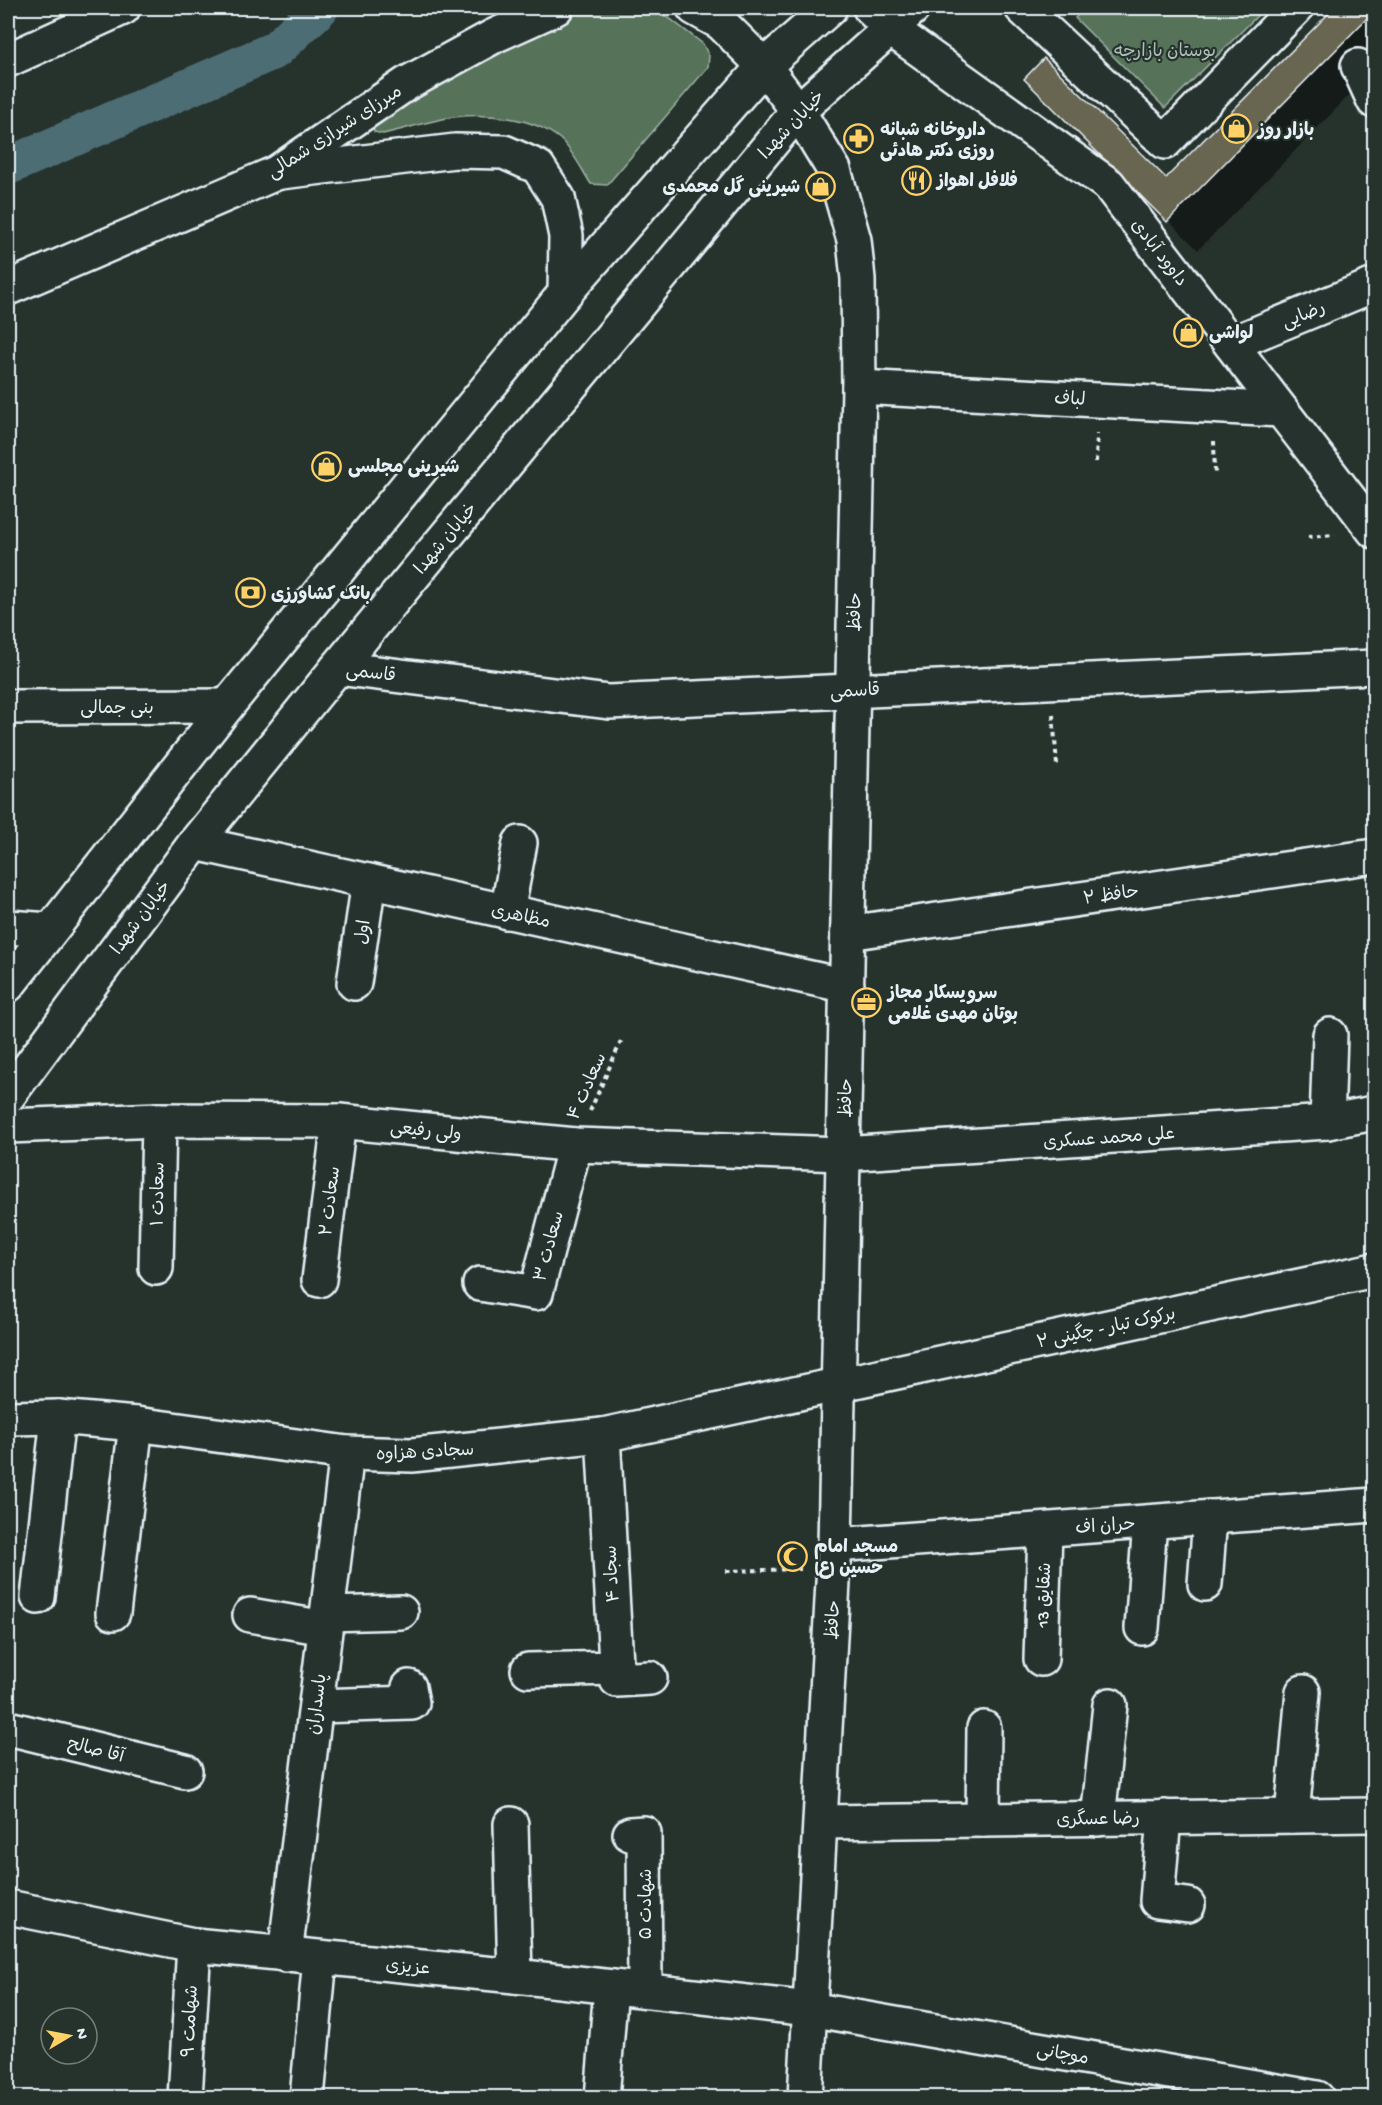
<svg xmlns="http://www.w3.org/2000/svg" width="1382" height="2105" font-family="'Gochi Hand','Playpen Sans Arabic',sans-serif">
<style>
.green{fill:#57735a;stroke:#a0b2a9;stroke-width:1.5}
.shadow{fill:#0007}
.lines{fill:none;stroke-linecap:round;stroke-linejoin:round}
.canal{stroke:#4e6d75;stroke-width:38}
.building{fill:#676551;stroke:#e8f1f8;stroke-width:1.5}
.street-casing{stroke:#e8f1f8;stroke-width:38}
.secondary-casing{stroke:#e8f1f8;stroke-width:38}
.path{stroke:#e8f1f8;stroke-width:4;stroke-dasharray:4.5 4.5;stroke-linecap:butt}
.street{stroke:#26332d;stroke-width:33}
.secondary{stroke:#26332d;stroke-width:33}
.labels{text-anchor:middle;stroke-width:4.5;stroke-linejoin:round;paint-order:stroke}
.park-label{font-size:18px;fill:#aebfb9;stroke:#26332d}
.street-label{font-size:18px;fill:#e8f1f8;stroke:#26332d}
.poi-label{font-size:18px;font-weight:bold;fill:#e8f1f8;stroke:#26332d;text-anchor:start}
</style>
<rect width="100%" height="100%" fill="#26332d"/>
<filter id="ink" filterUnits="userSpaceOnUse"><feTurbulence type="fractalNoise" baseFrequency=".0167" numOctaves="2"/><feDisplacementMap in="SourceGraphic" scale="12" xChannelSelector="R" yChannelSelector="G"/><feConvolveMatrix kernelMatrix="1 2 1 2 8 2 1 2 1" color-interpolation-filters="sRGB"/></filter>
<g filter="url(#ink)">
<g class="green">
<path d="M560,8H649L669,18L703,44L709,56L708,67L607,185L591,184C582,170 573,151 560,139C533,117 488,113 454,117C431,120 406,129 383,134L374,132V123Z"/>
<path d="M1085,8H1265L1165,108L1075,18Z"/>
</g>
<path class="shadow" d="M1336,8H1374V70L1198,250L1026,79L1166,181Z"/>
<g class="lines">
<path class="canal" d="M8,166L275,50L320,8"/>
</g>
<path class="building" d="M1334,8H1374V11L1167,222L1024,79L1044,58L1166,178Z"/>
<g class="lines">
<defs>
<g id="street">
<path d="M1022,8L1165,142L1296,8"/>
<path d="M891,29L1109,185L1374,531"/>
<path d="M1358,66L1374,101"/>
<path d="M1231,344L1374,285"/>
<path d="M859,387L1281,410"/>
<path d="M337,668L609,702L1374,667"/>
<path d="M8,707L227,706"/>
<path d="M195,843L847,986"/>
<path d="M507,912L520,843"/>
<path d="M8,927L50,930"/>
<path d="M848,933L1374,856"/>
<path d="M354,983L369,881"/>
<path d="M1327,1122L1330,1035"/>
<path d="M8,1126L159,1120L339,1121L575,1145L843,1154L1327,1122L1374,1113"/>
<path d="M156,1268L159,1120"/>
<path d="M319,1280L339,1121"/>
<path d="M480,1284L536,1293L575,1145"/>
<path d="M8,1418L58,1417L136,1424L347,1453L412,1455L603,1435L1374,1270"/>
<path d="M603,1435L617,1680L650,1678"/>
<path d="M835,1545L1374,1505"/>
<path d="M1205,1584L1210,1517"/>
<path d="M38,1597L58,1417"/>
<path d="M113,1613L136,1424"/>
<path d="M327,1614L401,1612"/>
<path d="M250,1615L325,1628"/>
<path d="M1142,1628L1150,1522"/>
<path d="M1041,1659L1045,1530"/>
<path d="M528,1670L617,1668"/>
<path d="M316,1706L412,1703L409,1687"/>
<path d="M8,1728L185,1771"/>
<path d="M1292,1816L1303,1692"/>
<path d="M1164,1817L1157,1901L1188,1905"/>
<path d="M1098,1819L1110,1705"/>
<path d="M983,1820L984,1728"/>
<path d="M821,1822L1374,1815"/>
<path d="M511,1824L515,1976"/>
<path d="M630,1834L644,1833L645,1990"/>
<path d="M8,1907L194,1945L515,1976L810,2009L1317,2098"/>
<path d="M285,1955L347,1453"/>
<path d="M185,2098L194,1945"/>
<path d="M307,2098L320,1958"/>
<path d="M602,2098L611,1987"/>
</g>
<g id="secondary">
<path d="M694,8L721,23L764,66L798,111L834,170L854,240L858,279L859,387L835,1545L805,2098"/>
<path d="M870,8L891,29"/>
<path d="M8,60L123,8"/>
<path d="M281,172L455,151L504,152L538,167L558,198L566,236L565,293"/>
<path d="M8,288L276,173L406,84L494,36L556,8"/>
<path d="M8,985L227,706L565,293L764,66L830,8"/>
<path d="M8,1096L195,843L337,668L798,111L913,8"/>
</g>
</defs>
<use href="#street" class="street-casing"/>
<use href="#secondary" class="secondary-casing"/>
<g class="path">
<path d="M1214,441L1215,477"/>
<path d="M1096,462L1097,433"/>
<path d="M1308,537L1335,535"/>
<path d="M1053,715L1057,765"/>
<path d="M590,1111L623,1037"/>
<path d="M726,1571L801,1569"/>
</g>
<use href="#street" class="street"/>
<use href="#secondary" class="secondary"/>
</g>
</g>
<defs>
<symbol id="shop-ring" viewBox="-11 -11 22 22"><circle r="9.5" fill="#26332d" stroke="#ffd166" stroke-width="1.5"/><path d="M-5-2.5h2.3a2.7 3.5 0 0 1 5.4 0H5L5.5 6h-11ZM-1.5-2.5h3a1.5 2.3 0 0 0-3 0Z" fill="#ffd166"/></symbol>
<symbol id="pharmacy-ring" viewBox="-11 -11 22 22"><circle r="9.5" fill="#26332d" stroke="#ffd166" stroke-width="1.5"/><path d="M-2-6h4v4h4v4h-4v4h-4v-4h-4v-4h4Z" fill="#ffd166"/></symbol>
<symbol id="restaurant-ring" viewBox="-11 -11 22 22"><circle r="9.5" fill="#26332d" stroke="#ffd166" stroke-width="1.5"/><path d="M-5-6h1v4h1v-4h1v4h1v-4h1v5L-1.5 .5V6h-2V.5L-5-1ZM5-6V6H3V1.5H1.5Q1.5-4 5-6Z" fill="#ffd166"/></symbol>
<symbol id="bank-ring" viewBox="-11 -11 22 22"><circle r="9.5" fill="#26332d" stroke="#ffd166" stroke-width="1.5"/><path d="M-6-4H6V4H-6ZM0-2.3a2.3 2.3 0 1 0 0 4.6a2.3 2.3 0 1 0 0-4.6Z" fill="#ffd166"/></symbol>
<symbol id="office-ring" viewBox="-11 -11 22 22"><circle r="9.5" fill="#26332d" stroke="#ffd166" stroke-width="1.5"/><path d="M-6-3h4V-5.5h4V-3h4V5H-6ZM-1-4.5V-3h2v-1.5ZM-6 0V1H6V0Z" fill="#ffd166"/></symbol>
<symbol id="mosque-ring" viewBox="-11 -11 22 22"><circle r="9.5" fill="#26332d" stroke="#ffd166" stroke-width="1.5"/><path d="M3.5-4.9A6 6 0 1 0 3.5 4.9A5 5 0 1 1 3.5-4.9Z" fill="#ffd166"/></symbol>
</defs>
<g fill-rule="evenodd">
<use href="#shop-ring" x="1220" y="112" width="33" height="33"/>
<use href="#pharmacy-ring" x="842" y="122" width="33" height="33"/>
<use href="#restaurant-ring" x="900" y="164" width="33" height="33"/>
<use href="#shop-ring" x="804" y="170" width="33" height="33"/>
<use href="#shop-ring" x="1172" y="316" width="33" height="33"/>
<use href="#shop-ring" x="310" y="450" width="33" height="33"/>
<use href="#bank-ring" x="234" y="576" width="33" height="33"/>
<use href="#office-ring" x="850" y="986" width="33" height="33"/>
<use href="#mosque-ring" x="776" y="1540" width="33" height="33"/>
</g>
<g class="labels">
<g class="park-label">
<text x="1165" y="56">بوستان بازارچه</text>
</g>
<g class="street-label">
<text transform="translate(791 124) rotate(-47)" y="6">خیابان شهدا</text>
<text transform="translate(334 131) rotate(-33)" y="6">میرزای شیرازی شمالی</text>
<text transform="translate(1160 252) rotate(52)" y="6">داوود آبادی</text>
<text transform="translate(1303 314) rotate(-22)" y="6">رضایی</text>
<text transform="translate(1070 398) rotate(3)" y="6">لباف</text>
<text transform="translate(445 538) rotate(-50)" y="6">خیابان شهدا</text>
<text transform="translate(854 612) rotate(-89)" y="6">حافظ</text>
<text transform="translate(371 672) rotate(7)" y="6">قاسمی</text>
<text transform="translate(855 690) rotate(-3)" y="6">قاسمی</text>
<text x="117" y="713">بنی جمالی</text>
<text transform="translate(1111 894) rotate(-8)" y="6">حافظ ۲</text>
<text transform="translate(521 915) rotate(12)" y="6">مظاهری</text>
<text transform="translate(140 917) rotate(-53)" y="6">خیابان شهدا</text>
<text transform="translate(362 932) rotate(-82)" y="6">اول</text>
<text transform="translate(586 1086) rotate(-66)" y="6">سعادت ۴</text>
<text transform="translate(845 1098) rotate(-89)" y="6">حافظ</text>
<text transform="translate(426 1130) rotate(6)" y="6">ولی رفیعی</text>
<text transform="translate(1109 1137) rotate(-4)" y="6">علی محمد عسکری</text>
<text transform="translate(157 1194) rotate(-89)" y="6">سعادت ۱</text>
<text transform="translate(329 1201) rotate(-83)" y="6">سعادت ۲</text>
<text transform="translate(548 1246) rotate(-75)" y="6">سعادت ۳</text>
<text transform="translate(1106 1327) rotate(-12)" y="6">برکوک تبار - چگینی ۲</text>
<text transform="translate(425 1451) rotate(-3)" y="6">سجادی هزاوه</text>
<text transform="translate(1105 1525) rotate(-4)" y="6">حران اف</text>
<text transform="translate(611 1574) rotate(-93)" y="6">سجاد ۴</text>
<text transform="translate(1043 1595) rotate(-88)" y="6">شقایق 13</text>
<text transform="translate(832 1620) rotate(-87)" y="6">حافظ</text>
<text transform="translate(316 1704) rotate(-83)" y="6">پاسداران</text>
<text transform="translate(96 1749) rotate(14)" y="6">آقا صالح</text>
<text transform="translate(1098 1818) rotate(-1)" y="6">رضا عسگری</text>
<text transform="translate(645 1904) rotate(-90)" y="6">شهادت ۵</text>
<text transform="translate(408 1966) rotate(5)" y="6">عزیزی</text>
<text transform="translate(189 2021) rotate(-87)" y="6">شهامت ۹</text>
<text transform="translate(1063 2053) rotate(10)" y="6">موچانی</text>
</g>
<g class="poi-label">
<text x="880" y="135">داروخانه شبانه<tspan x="880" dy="21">روزی دکتر هادئی</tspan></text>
<text x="1258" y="135">بازار روز</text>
<text x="937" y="186">فلافل اهواز</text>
<text x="800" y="192" text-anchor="end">شیرینی گل محمدی</text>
<text x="1209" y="338">لواشی</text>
<text x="348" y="472">شیرینی مجلسی</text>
<text x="271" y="599">بانک کشاورزی</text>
<text x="888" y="998">سرویسکار مجاز<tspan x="888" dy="21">بوتان مهدی غلامی</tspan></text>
<text x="814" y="1552">مسجد امام<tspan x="814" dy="21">حسین (ع)</tspan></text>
</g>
</g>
<rect width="1382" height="2105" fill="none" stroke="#26332d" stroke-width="30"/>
<rect x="15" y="15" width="1352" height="2075" fill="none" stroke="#e8f1f8" stroke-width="2" filter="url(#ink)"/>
<g transform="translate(69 2036) rotate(80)"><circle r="28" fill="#26332d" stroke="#747f7e" stroke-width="1.5"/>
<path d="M0-4.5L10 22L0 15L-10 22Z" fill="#ffd166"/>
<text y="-9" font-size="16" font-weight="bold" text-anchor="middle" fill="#e8f1f8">N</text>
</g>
</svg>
